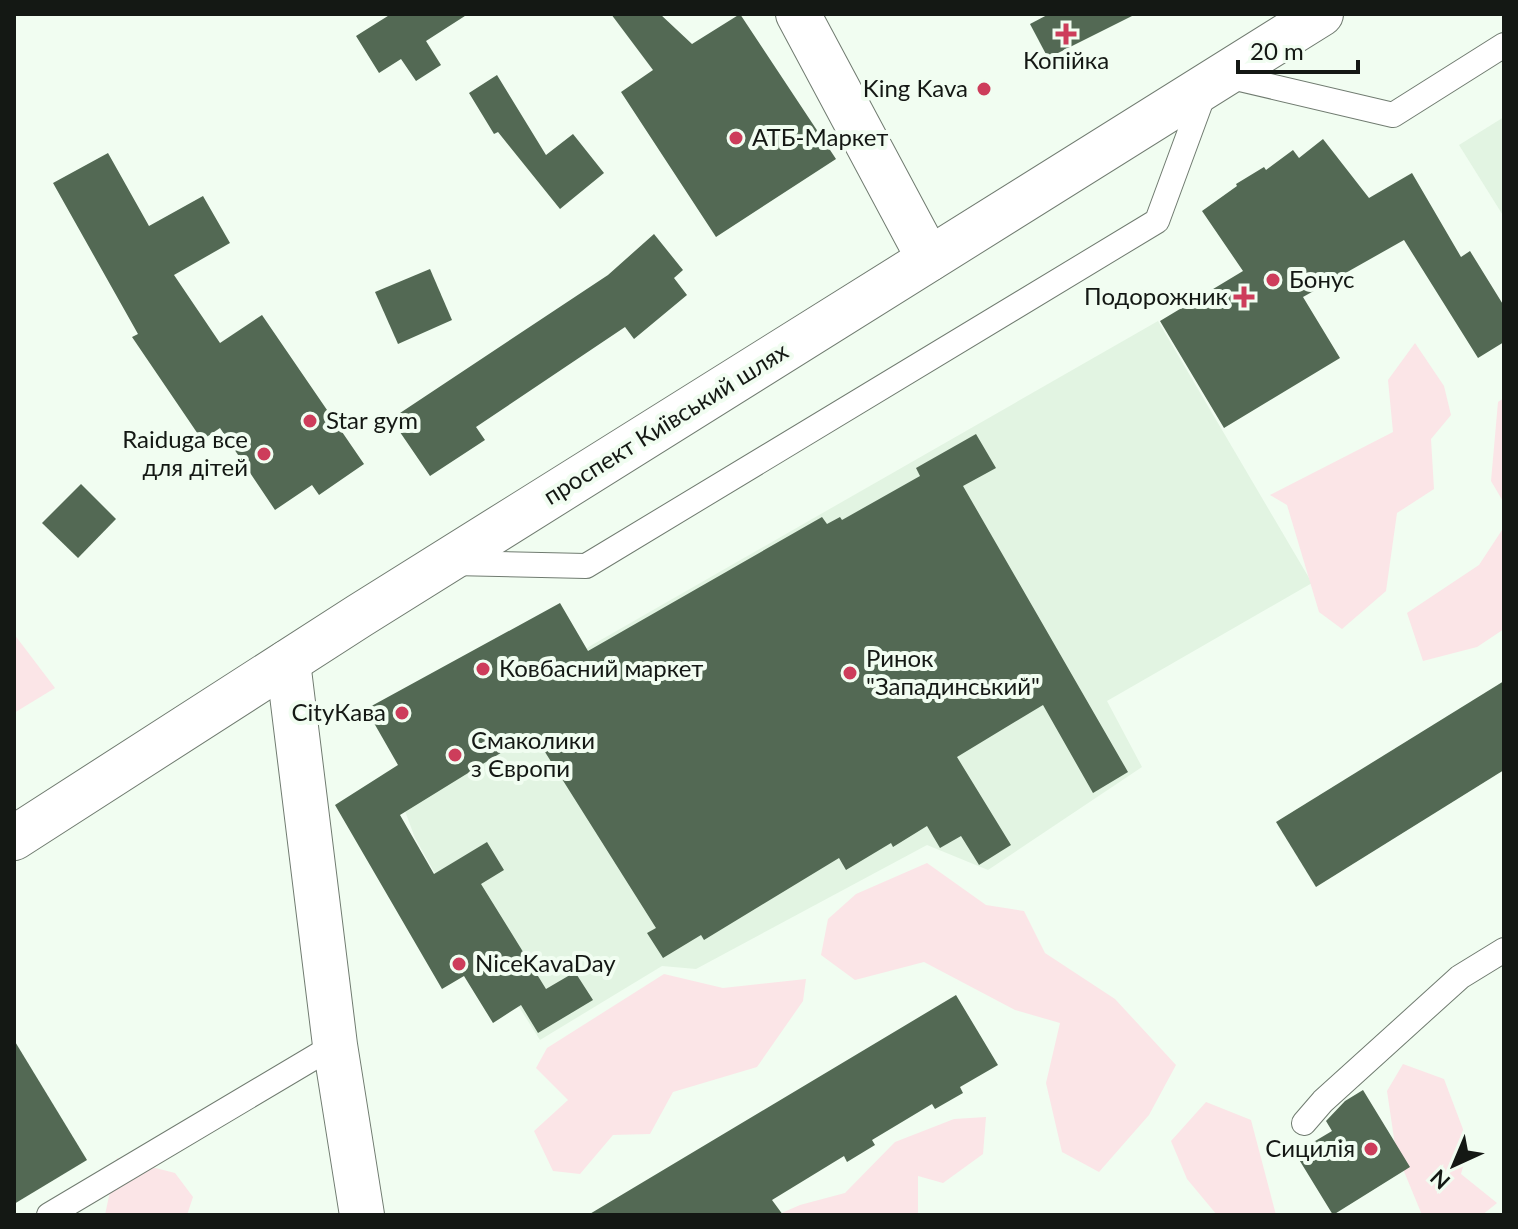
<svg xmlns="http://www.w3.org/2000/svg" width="1518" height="1229" font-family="Lato,sans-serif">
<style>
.built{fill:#e2f4e2}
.green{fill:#fbe5e7}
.building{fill:#536954}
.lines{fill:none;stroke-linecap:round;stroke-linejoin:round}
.service-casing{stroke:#707b70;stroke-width:26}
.minor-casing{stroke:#707b70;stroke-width:46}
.tertiary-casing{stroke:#707b70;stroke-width:46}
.secondary-casing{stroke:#707b70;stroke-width:46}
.service{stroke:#fff;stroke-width:24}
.minor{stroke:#fff;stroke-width:44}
.tertiary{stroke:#fff;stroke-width:44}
.secondary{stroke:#fff;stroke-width:44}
.poi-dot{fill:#cd3d5b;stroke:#f1fdf1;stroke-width:3}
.labels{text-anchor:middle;stroke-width:8;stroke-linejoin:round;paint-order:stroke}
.poi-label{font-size:24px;fill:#141814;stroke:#f1fdf1;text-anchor:start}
.street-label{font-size:24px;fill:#141814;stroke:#f1fdf1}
</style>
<rect width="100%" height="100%" fill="#f1fdf1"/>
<g class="built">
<path d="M1504,117V217L1459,145Z"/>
<path d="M1158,321L1312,583L1107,701L1142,767L988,870L927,845L696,969L662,966L540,1040L441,884L415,838L405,811L382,775L592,645Z"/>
</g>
<g class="green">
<path d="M1415,343L1444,386L1451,415L1431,439L1434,489L1397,513L1386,591L1342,629L1319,612L1287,505L1270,495L1393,432L1388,380Z"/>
<path d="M1504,398V503L1491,481L1498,402Z"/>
<path d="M1504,527V629L1477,647L1423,661L1407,613L1479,565Z"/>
<path d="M14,634L55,688L14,713Z"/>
<path d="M927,863L986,905L1024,911L1045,953L1115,999L1176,1065L1149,1115L1099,1172L1062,1152L1046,1083L1060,1023L1015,1010L924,962L855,980L821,955L828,919L856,894Z"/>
<path d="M664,974L723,988L806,979L803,1001L757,1067L673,1092L650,1134L613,1135L580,1174L553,1171L534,1131L568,1100L536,1068L547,1048Z"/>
<path d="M1403,1064L1444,1079L1469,1145L1461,1174L1497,1203L1482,1215H1422L1396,1152L1387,1091Z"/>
<path d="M1206,1102L1251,1120L1276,1215H1217L1187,1179L1171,1141Z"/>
<path d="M986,1117L983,1154L943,1183L918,1176V1215H777L800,1205L845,1193L895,1142L954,1119Z"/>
<path d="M117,1158L175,1173L193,1197L187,1215H105Z"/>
</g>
<g class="building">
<path d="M391,14H468L426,41L441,65L416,81L401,59L379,73L356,36Z"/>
<path d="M611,14H660L692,44L740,14L836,159L716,237L621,92L653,70Z"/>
<path d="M1049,14H1136L1048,58L1030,24Z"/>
<path d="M497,75L546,155L573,134L604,173L560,209L498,132L494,134L469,93Z"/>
<path d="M1323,139L1369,198L1412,173L1461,257L1470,251L1504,306V342L1478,358L1404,240L1303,297L1340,358L1224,428L1160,321L1243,271L1202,211L1237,186L1236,184L1264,167L1266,170L1293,150L1299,158Z"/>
<path d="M108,153L149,226L203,196L230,243L174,275L220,343L262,315L364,464L319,495L312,485L275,510L220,428L202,440L132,337L138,334L53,183Z"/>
<path d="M654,234L683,270L674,278L687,295L634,339L625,327L476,427L485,440L430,476L391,419L608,275Z"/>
<path d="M430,269L452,320L398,344L375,292Z"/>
<path d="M976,434L996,468L963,486L1128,772L1093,793L1043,705L957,757L1011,845L979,865L961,836L940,848L927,826L893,847L891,843L846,870L839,858L704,940L701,935L663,958L647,933L656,928L533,733L400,815L434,874L487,842L504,870L481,884L546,989L575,972L593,1000L538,1033L521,1005L493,1023L464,976L442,989L335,805L398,765L366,709L560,603L588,651L822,517L827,524L840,517L842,520L920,476L916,468Z"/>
<path d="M81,484L116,519L78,558L42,523Z"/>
<path d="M1504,681V770L1316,887L1276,822Z"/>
<path d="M956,995L998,1065L960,1087L963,1093L935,1109L932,1104L872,1140L875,1145L847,1162L844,1156L772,1200L783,1215H588Z"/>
<path d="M14,1040L87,1160L14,1204Z"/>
<path d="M1363,1090L1410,1167L1333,1215L1295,1153L1332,1131L1326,1121L1345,1101Z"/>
</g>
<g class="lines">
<defs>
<g id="service">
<path d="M1223,75L1393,115L1504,45"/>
<path d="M452,563L586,566L1157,221L1206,88"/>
<path d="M1304,1123L1323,1101L1460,977L1504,950"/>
<path d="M49,1215L335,1045"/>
</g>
<path id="minor" d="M288,662L335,1045L362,1215"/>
<path id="tertiary" d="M798,14L929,259"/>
<path id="secondary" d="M14,838L359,616L1321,14"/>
</defs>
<use href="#service" class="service-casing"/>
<use href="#minor" class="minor-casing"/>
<use href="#tertiary" class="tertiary-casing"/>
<use href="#secondary" class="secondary-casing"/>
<use href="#service" class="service"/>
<use href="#minor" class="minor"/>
<use href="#tertiary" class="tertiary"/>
<use href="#secondary" class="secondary"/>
</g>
<g class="poi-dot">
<path d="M1062 22h8v8h8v8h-8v8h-8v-8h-8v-8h8z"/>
<circle cx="984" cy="89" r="8"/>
<circle cx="736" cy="138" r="8"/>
<circle cx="1273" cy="280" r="8"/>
<path d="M1240 285h8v8h8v8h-8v8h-8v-8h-8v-8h8z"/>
<circle cx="310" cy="421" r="8"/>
<circle cx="264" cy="454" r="8"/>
<circle cx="483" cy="669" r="8"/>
<circle cx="850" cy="673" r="8"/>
<circle cx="402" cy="713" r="8"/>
<circle cx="455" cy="755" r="8"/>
<circle cx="459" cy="964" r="8"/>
<circle cx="1371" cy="1149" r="8"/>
</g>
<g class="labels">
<g class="poi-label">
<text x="1066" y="69" text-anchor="middle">Копійка</text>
<text x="968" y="97" text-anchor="end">King Kava</text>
<text x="752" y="146">АТБ-Маркет</text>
<text x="1289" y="288">Бонус</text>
<text x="1228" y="305" text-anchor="end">Подорожник</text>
<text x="326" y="429">Star gym</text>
<text x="248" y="448" text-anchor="end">Raiduga все<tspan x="248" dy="28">для дітей</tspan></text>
<text x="866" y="667">Ринок<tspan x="866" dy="28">"Западинський"</tspan></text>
<text x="499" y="677">Ковбасний маркет</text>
<text x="386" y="721" text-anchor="end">CityКава</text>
<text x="471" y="749">Смаколики<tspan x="471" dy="28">з Європи</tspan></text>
<text x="475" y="972">NiceKavaDay</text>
<text x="1355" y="1157" text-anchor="end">Сицилія</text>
</g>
<g class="street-label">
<text transform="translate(666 424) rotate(-32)" y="8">проспект Київський шлях</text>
</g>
</g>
<rect width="1518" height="1229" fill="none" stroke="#141814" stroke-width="32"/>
<g transform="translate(1454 1165) rotate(224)" stroke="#f1fdf1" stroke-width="6" paint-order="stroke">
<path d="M0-6L14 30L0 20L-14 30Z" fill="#141814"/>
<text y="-12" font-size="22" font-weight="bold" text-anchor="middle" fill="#141814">N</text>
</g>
<path d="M1238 60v12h120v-12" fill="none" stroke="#141814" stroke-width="4"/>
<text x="1250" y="60" font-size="24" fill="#141814" stroke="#f1fdf1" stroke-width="6" paint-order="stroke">20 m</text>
</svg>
